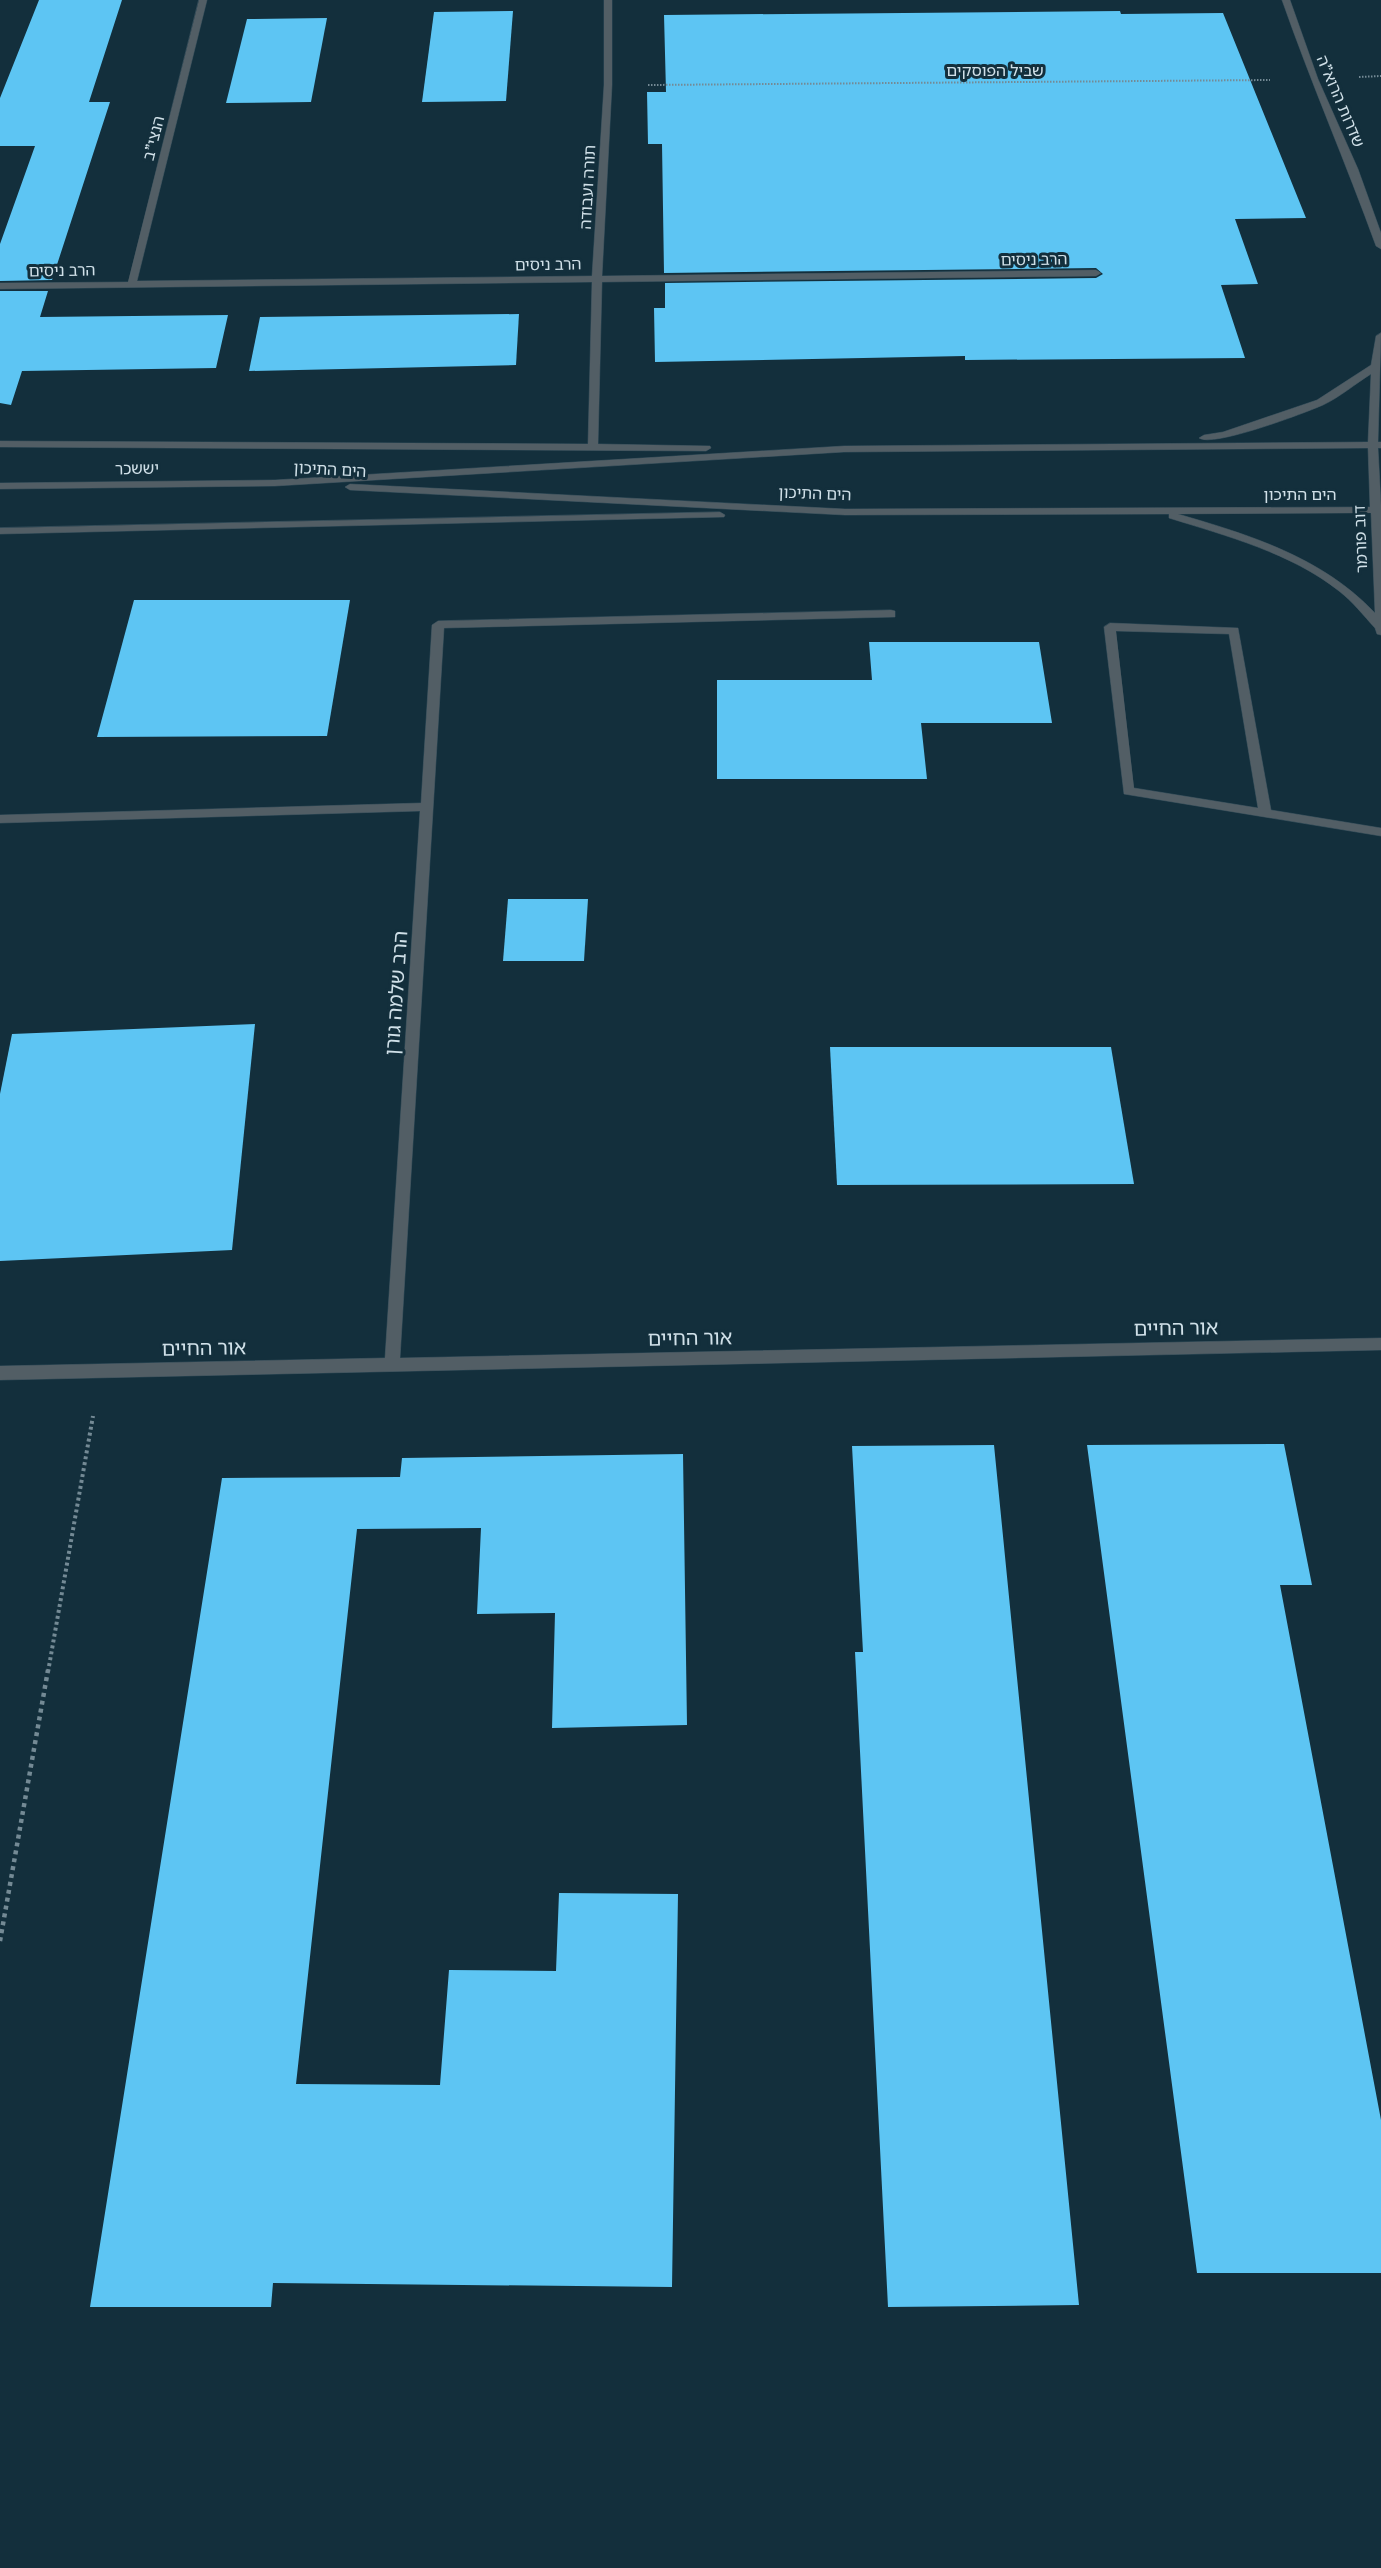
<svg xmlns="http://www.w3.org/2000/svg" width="1381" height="2568" font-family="'Space Grotesk','Noto Sans Hebrew',sans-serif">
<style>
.building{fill:#5dc5f3}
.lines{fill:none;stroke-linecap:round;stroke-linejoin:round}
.minor-casing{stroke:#314b58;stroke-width:1}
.path-far2{stroke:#748a95;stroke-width:2;stroke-dasharray:1.5 1.5;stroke-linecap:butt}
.path-far1{stroke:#748a95;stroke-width:4;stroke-dasharray:3 3;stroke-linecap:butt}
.path{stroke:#748a95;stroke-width:4.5;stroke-dasharray:4 4;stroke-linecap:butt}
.minor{fill:#525e65;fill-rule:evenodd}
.labels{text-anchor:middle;stroke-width:6;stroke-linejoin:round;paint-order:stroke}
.far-street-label{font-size:16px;fill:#d0e0e8;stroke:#132f3c}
.street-label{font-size:20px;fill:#d0e0e8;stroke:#132f3c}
</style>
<rect width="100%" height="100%" fill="#132f3c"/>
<g class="building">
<path d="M39,0H122L89,102H110L52,280L0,281V244L35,146H0V98Z"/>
<path d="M513,11L506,101L422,102L434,12Z"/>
<path d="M1120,11L1121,14L1223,13L1306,218L1235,219L1258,284L1221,285L1245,358L965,360V356L655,362L654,308H665V283L1096,278L1103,274L1096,268L664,273L662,144H648L647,92H666L664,15Z"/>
<path d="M327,18L311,102L226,103L247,19Z"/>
<path d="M0,291H48L40,317L228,315L216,368L22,371L11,405L0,403Z"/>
<path d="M519,314L516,365L249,371L260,317Z"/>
<path d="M134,600H350L327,736L97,737Z"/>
<path d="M869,642H1039L1052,723H921L927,779H717V680H872Z"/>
<path d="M508,899H588L584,961H503Z"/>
<path d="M255,1024L232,1250L0,1261V1094L12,1034Z"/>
<path d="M830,1047H1111L1134,1184L837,1185Z"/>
<path d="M1284,1444L1312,1585H1280L1381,2120V2273H1197L1087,1445Z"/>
<path d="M994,1445L1079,2305L888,2307L855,1652H863L852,1446Z"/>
<path d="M683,1454L687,1725L552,1728L555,1613L477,1614L481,1528L357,1529L296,2084L440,2085L449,1970L556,1971L559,1893L678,1894L672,2287L273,2283L271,2307H90L222,1478L400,1477L402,1458Z"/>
</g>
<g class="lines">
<defs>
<g id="minor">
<path d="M199,0H207L137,281L592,276L604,85V0H612V85L602,276L1096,270L1101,273L1096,276L602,282L598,444L710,446L711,448L706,451L0,447V441L588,444L592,282L0,289V283L128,282Z"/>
<path d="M1282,0H1290L1318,79L1358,169L1381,233V249L1376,246C1346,163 1311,83 1282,0Z"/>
<path d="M1381,333L1378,442H1381V448H1378L1381,505V635L1377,634L1375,628C1363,615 1353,602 1339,591C1291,553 1227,536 1169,518V514L845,515L350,490L345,487L350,484L845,509L1370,507L1368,448L844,452L275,486L0,489V483L275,480L844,446L1368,442L1371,374C1355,384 1340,397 1323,405C1305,413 1212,448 1199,438L1204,435L1223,432L1317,400L1371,365L1376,336ZM1371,513L1375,613C1322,557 1250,535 1178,514Z"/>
<path d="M720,512L725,515L724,517L0,534V528Z"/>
<path d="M891,610L895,611V617L444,628L400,1358L1381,1338V1350L0,1380V1366L385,1358L420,811L0,823V815L421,803L432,625L438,621Z"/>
<path d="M1110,623L1238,628L1271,810L1381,828V836L1124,794L1104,627ZM1116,631L1229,634L1258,808L1134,788Z"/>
</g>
</defs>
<use href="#minor" class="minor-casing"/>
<g class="path-far2">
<path d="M1359,77L1381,76"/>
<path d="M648,85L1270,80"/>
</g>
<path class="path-far1" d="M48,1672L93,1416"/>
<path class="path" d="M0,1941L48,1670"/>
<use href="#minor" class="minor"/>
</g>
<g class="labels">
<g class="far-street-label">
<text x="995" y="76">שביל הפוסקים</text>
<text transform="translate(1341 101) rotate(67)" y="6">שדרות הרוא"ה</text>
<text transform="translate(153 138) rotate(-76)" y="6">הנצי"ב</text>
<text transform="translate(587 187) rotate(-87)" y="6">תורה ועבודה</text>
<text transform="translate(1034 259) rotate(-1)" y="6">הרב ניסים</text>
<text transform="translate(548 264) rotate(-1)" y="6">הרב ניסים</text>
<text transform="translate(62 270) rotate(-1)" y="6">הרב ניסים</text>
<text transform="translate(137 468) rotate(-1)" y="6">יששכר</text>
<text transform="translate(330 469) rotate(3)" y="6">הים התיכון</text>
<text transform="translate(815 493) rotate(2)" y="6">הים התיכון</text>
<text x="1300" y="500">הים התיכון</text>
<text transform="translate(1360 539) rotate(-92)" y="6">דוב פורמר</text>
</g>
<g class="street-label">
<text transform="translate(396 993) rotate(-86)" y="7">הרב שלמה גורן</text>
<text transform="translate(1176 1328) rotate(-1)" y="7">אור החיים</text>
<text transform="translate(690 1338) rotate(-1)" y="7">אור החיים</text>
<text transform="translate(204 1348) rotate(-1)" y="7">אור החיים</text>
</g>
</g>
</svg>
